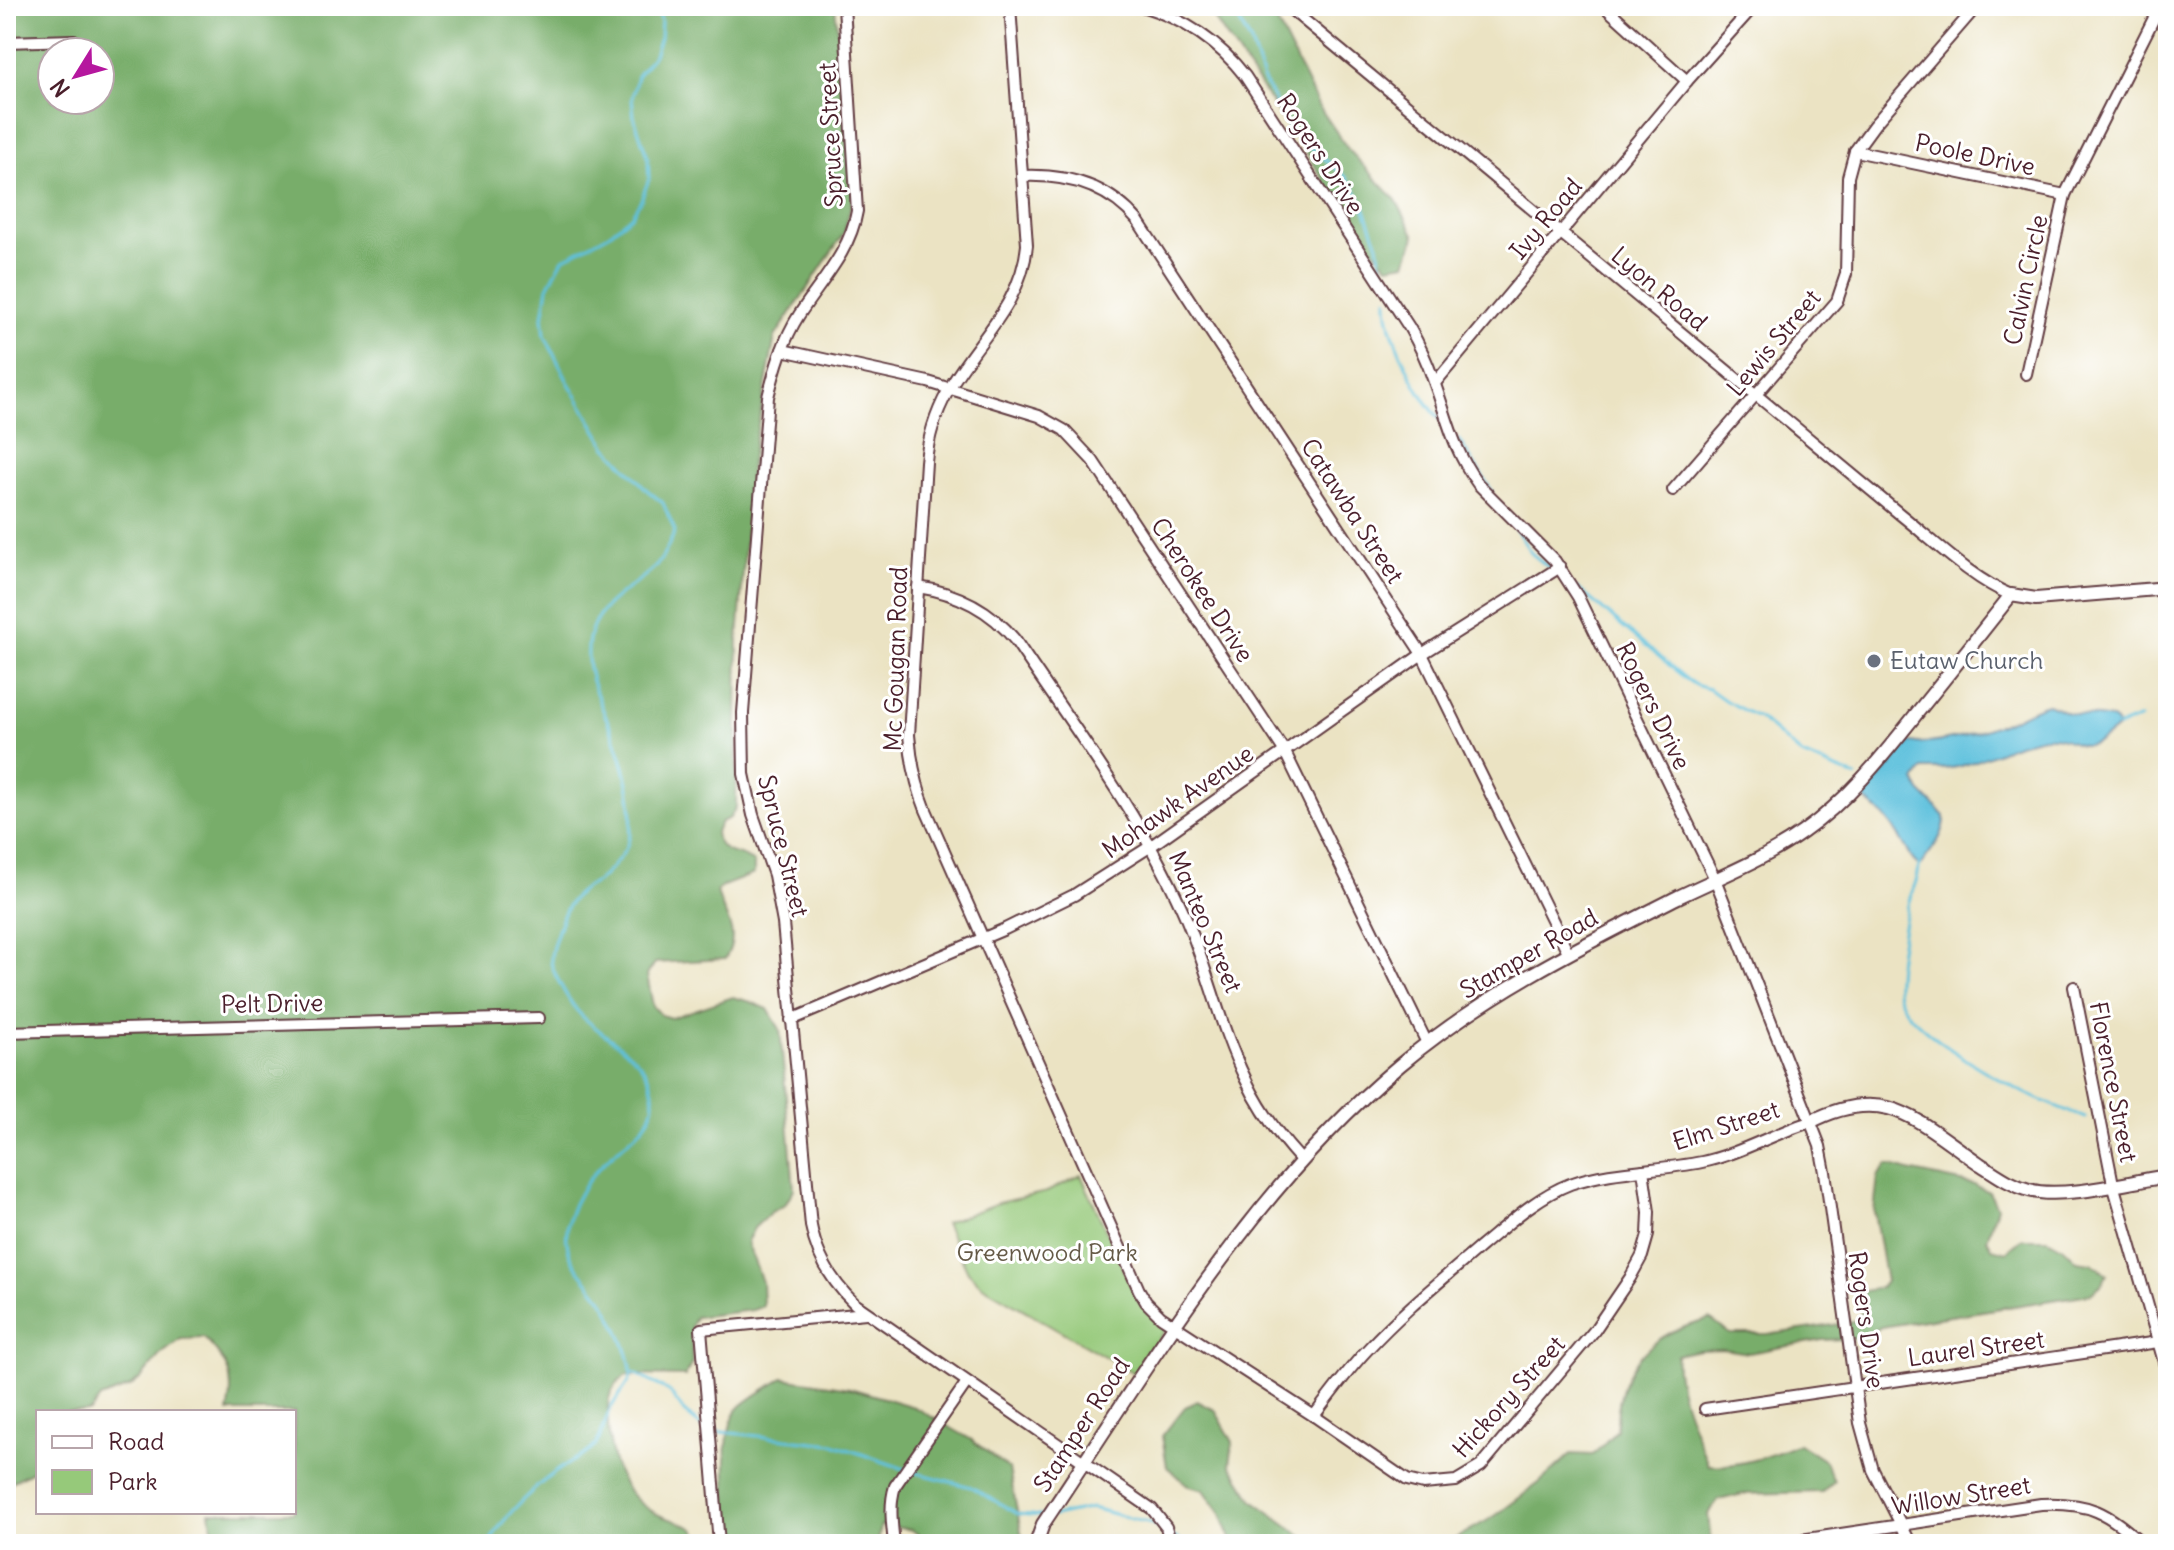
<svg xmlns="http://www.w3.org/2000/svg" width="2174" height="1550" font-family="Delius,sans-serif">
<style>
.green{fill:#96c97a;stroke:#707452;stroke-width:2}
.forest{fill:#78ad6a;stroke:#61664a;stroke-width:2;fill-rule:evenodd}
.water{fill:#5fc1dd;stroke:#547084;stroke-width:2}
.lines{fill:none;stroke-linecap:round;stroke-linejoin:round}
.stream{stroke:#5fc1dd;stroke-width:3}
.minor-casing{stroke:#623c42;stroke-width:14}
.tertiary-casing{stroke:#623c42;stroke-width:16}
.minor{stroke:#fff;stroke-width:10}
.tertiary{stroke:#fff;stroke-width:12}
.worship-dot{fill:#6b7280;stroke:#fff;stroke-width:3}
.labels{text-anchor:middle;stroke-width:6;stroke-linejoin:round;paint-order:stroke}
.street-label{font-size:24px;fill:#4a1f2b;stroke:#fff}
.worship-label{font-size:24px;fill:#5b616d;stroke:#fff;text-anchor:start}
.park-label{font-size:24px;fill:#655a47;stroke:#fff}
</style>
<rect width="100%" height="100%" fill="#fff"/>
<filter id="ink" filterUnits="userSpaceOnUse"><feTurbulence type="fractalNoise" baseFrequency=".0125" numOctaves="2"/><feDisplacementMap in="SourceGraphic" scale="16" xChannelSelector="R" yChannelSelector="G"/><feConvolveMatrix kernelMatrix="1 2 1 2 8 2 1 2 1" color-interpolation-filters="sRGB"/></filter>
<filter id="wash" filterUnits="userSpaceOnUse"><feTurbulence type="fractalNoise" baseFrequency=".006" numOctaves="4" result="noise"/><feDisplacementMap in="SourceGraphic" scale="32" xChannelSelector="R" yChannelSelector="G"/><feGaussianBlur stdDeviation="1.8" result="paint"/><feColorMatrix in="noise" values="0 0 0 0 0 0 0 0 0 0 0 0 0 0 0 0 0 1.4 0 .05"/><feComposite in="paint" operator="in"/></filter>
<g filter="url(#wash)">
<rect width="100%" height="100%" fill="#ebe3c3"/>
<path class="green" d="M1081,1175L1134,1293L1148,1311L1166,1328L1137,1375L981,1285L968,1272L945,1223L998,1203L1047,1192Z"/>
<g class="forest">
<path d="M6,6H835L854,194L844,233L775,337L751,462L738,641L736,807L730,818L721,822L715,834C724,861 737,847 754,863V874L723,886L717,891C723,919 742,930 725,959L655,963L647,975L653,1006L661,1015L671,1018L733,997L751,1002L768,1009L780,1029L794,1189L785,1205L771,1212L754,1228L747,1242L762,1282L763,1306L753,1310L695,1317L691,1327L692,1363L685,1376L626,1375C607,1391 607,1401 608,1424C611,1465 620,1495 659,1515C670,1520 685,1522 694,1529C698,1533 701,1540 705,1544H214L210,1512H294V1412H228C236,1378 228,1362 204,1338L181,1339L159,1356L141,1378L130,1387L100,1398L90,1412H38V1468L6,1485ZM52,52H100V100H52Z"/>
<path d="M1208,6H1264L1276,20L1318,105L1348,149L1396,200L1415,236L1406,263L1388,266L1355,230L1313,163L1217,23Z"/>
<path d="M1887,1165L1909,1171L1975,1185L1989,1192L1997,1207L1987,1239L1992,1248L2006,1252L2022,1239H2048L2064,1248L2077,1261L2091,1263L2107,1274L2102,1284L2090,1294L1881,1327L1864,1338L1822,1340L1749,1353L1723,1349L1699,1350L1677,1355C1673,1385 1697,1435 1708,1465C1735,1468 1773,1455 1799,1444L1825,1461L1834,1481L1822,1492L1743,1494L1719,1500L1708,1514L1711,1544H1446L1495,1516L1539,1483L1571,1454L1593,1455L1617,1430C1616,1390 1632,1354 1668,1334C1680,1327 1696,1324 1710,1319L1730,1334H1773L1860,1321L1863,1291L1880,1288L1886,1282L1874,1212L1878,1176Z"/>
<path d="M783,1378L850,1388L914,1407L972,1440L1009,1469L1023,1542L1019,1544H931L912,1530L881,1525L878,1544H731C727,1515 718,1427 740,1407C752,1396 769,1387 783,1378Z"/>
<path d="M1197,1401L1215,1410L1233,1442L1230,1464L1253,1500L1302,1536L1306,1544H1233L1221,1514L1204,1490L1189,1486L1167,1467L1162,1436L1185,1407Z"/>
</g>
<path class="water" d="M2048,704L2068,713L2112,719L2116,722L2118,727C2076,765 2076,730 2038,738C2011,744 1987,759 1961,766C1949,770 1936,769 1923,769L1915,781L1920,791L1945,816C1946,835 1931,850 1920,866C1911,861 1911,855 1905,846C1895,828 1880,810 1863,798L1910,742C1935,748 1989,729 2013,719C2025,714 2035,707 2048,704Z"/>
<g class="lines">
<g class="stream">
<path d="M1231,6L1251,43L1263,79L1290,130L1346,177L1355,189L1363,204L1378,245L1383,279"/>
<path d="M1387,298C1385,331 1419,400 1444,423"/>
<path d="M1459,440L1492,491"/>
<path d="M1515,528L1531,553L1552,570"/>
<path d="M1577,588L1686,679L1695,685L1709,689L1726,701L1759,718L1802,755L1856,777"/>
<path d="M2118,727L2141,718"/>
<path d="M1919,864C1920,878 1911,891 1908,905C1903,933 1896,962 1897,990C1897,1023 1994,1078 2023,1092C2043,1102 2064,1109 2085,1118"/>
<path d="M632,1372L669,1391L684,1412L706,1430"/>
<path d="M713,1431L833,1444L910,1471L971,1487L1018,1514L1043,1516"/>
<path d="M1054,1516L1092,1508L1151,1524L1162,1530"/>
<path d="M1172,1536L1186,1544"/>
<path d="M489,1544C504,1514 538,1483 566,1465C574,1459 585,1456 592,1449C602,1440 604,1422 610,1410C615,1399 625,1390 630,1379C636,1363 614,1319 605,1304C593,1283 570,1269 567,1242C563,1208 590,1174 614,1153C629,1139 654,1124 654,1101C653,1056 607,1042 581,1015C572,1006 566,995 560,984C557,978 552,969 551,962C550,952 555,940 558,931C562,916 568,900 582,890C587,886 593,884 598,881C607,873 621,858 626,848C640,813 625,767 613,734C601,703 583,674 589,639C596,603 629,591 654,568C663,560 670,543 675,531L663,503L647,490L606,446L567,380L545,336L543,317L548,287L563,259L609,234L631,216L641,200L649,179L648,159L634,117L632,98L637,76L654,55L660,38L661,21L657,6"/>
</g>
</g>
</g>
<g filter="url(#ink)">
<g class="lines">
<defs>
<g id="minor">
<path d="M844,6L857,211C850,252 821,281 799,315C783,340 775,369 768,397L743,713L744,774L753,815L774,875L783,923L811,1226C817,1258 832,1282 855,1304L1152,1509L1166,1527L1171,1544"/>
<path d="M1010,6L1027,245C1021,307 976,340 948,391C936,413 928,437 926,462L909,735C911,762 916,785 926,810L1139,1290L1146,1302L1161,1317L1314,1416L1407,1480L1423,1484L1456,1481L1481,1466L1594,1331L1630,1278L1642,1256L1648,1235L1649,1212L1643,1170"/>
<path d="M1142,6C1184,19 1218,41 1245,76L1409,327C1419,344 1427,361 1433,379C1448,419 1452,448 1478,484L1555,561L1578,597L1715,879L1820,1146L1825,1172L1860,1423L1873,1470L1911,1544"/>
<path d="M1287,6L1901,515C1935,542 1972,579 2011,595"/>
<path d="M1604,6L1687,81"/>
<path d="M6,42L74,40"/>
<path d="M1855,151L2065,195"/>
<path d="M1022,176C1067,174 1108,185 1138,221L1422,654L1568,952"/>
<path d="M782,350L928,382L1039,416L1064,430L1093,461L1285,752L1427,1043"/>
<path d="M2026,374L2065,195L2160,6"/>
<path d="M1435,383L1687,81L1754,6"/>
<path d="M1673,490L1837,301L1846,274L1848,177L1855,151L1874,125L1977,6"/>
<path d="M918,587C958,593 990,609 1015,640C1073,727 1139,813 1182,909C1207,964 1219,1026 1246,1080C1260,1110 1279,1136 1301,1160"/>
<path d="M2074,987L2113,1184L2168,1376"/>
<path d="M791,1020L1005,929L1074,895L1151,846L1422,654L1560,567"/>
<path d="M6,1032L539,1018"/>
<path d="M1705,1409L2158,1342"/>
<path d="M1314,1416C1331,1393 1348,1370 1368,1349C1402,1312 1442,1280 1480,1247C1508,1224 1536,1197 1570,1184C1612,1169 1658,1171 1702,1162C1737,1155 1775,1133 1810,1122"/>
<path d="M719,1544L701,1329L866,1313"/>
<path d="M894,1544C892,1524 889,1505 895,1486L967,1382"/>
<path d="M1774,1544L2041,1504C2091,1502 2106,1512 2143,1544"/>
</g>
<g id="tertiary">
<path d="M1810,1122C1887,1082 1918,1122 1980,1164C1996,1174 2010,1185 2029,1190C2063,1200 2131,1181 2168,1176"/>
<path d="M1036,1544L1043,1524C1151,1363 1250,1191 1400,1065C1483,995 1579,947 1676,898C1719,877 1764,860 1803,832C1851,798 1885,753 1921,708C1951,671 1981,633 2011,595L2036,599L2168,588"/>
</g>
</defs>
<use href="#minor" class="minor-casing"/>
<use href="#tertiary" class="tertiary-casing"/>
<use href="#minor" class="minor"/>
<use href="#tertiary" class="tertiary"/>
</g>
</g>
<circle class="worship-dot" cx="1874" cy="661" r="8"/>
<g class="labels">
<g class="street-label">
<text transform="translate(831 135) rotate(-93)" y="8">Spruce Street</text>
<text transform="translate(1320 154) rotate(57)" y="8">Rogers Drive</text>
<text transform="translate(1975 155) rotate(12)" y="8">Poole Drive</text>
<text transform="translate(1546 219) rotate(-50)" y="8">Ivy Road</text>
<text transform="translate(2026 280) rotate(-78)" y="8">Calvin Circle</text>
<text transform="translate(1659 289) rotate(40)" y="8">Lyon Road</text>
<text transform="translate(1774 343) rotate(-50)" y="8">Lewis Street</text>
<text transform="translate(1352 511) rotate(57)" y="8">Catawba Street</text>
<text transform="translate(1202 590) rotate(57)" y="8">Cherokee Drive</text>
<text transform="translate(896 659) rotate(-88)" y="8">Mc Gougan Road</text>
<text transform="translate(1653 706) rotate(64)" y="8">Rogers Drive</text>
<text transform="translate(1178 802) rotate(-35)" y="8">Mohawk Avenue</text>
<text transform="translate(783 846) rotate(76)" y="8">Spruce Street</text>
<text transform="translate(1205 922) rotate(67)" y="8">Manteo Street</text>
<text transform="translate(1529 954) rotate(-30)" y="8">Stamper Road</text>
<text transform="translate(272 1004) rotate(-1)" y="8">Pelt Drive</text>
<text transform="translate(2113 1082) rotate(79)" y="8">Florence Street</text>
<text transform="translate(1726 1126) rotate(-18)" y="8">Elm Street</text>
<text transform="translate(1866 1320) rotate(82)" y="8">Rogers Drive</text>
<text transform="translate(1976 1349) rotate(-8)" y="8">Laurel Street</text>
<text transform="translate(1509 1397) rotate(-48)" y="8">Hickory Street</text>
<text transform="translate(1082 1425) rotate(-57)" y="8">Stamper Road</text>
<text transform="translate(1961 1496) rotate(-9)" y="8">Willow Street</text>
</g>
<g class="worship-label">
<text x="1890" y="669">Eutaw Church</text>
</g>
<g class="park-label">
<text x="1047" y="1261">Greenwood Park</text>
</g>
</g>
<rect width="2174" height="1550" fill="none" stroke="#fff" stroke-width="32"/>
<rect x="36" y="1410" width="260" height="104" fill="#ffffff" stroke="#b7a5aa" stroke-width="2"/>
<rect x="52" y="1436" width="40" height="12" fill="#ffffff" stroke="#b7a5aa" stroke-width="2"/>
<text x="108" y="1450" font-size="24" fill="#4a1f2b">Road</text>
<rect x="52" y="1470" width="40" height="24" fill="#96c97a" stroke="#b7a5aa" stroke-width="2"/>
<text x="108" y="1490" font-size="24" fill="#4a1f2b">Park</text>
<g transform="translate(76 76) rotate(233)"><circle r="38" fill="#ffffff" stroke="#b7a5aa" stroke-width="2"/>
<path d="M0-6L14 30L0 20L-14 30Z" fill="#b5179e"/>
<text y="-12" font-size="22" font-weight="bold" text-anchor="middle" fill="#4a1f2b">N</text>
</g>
</svg>
